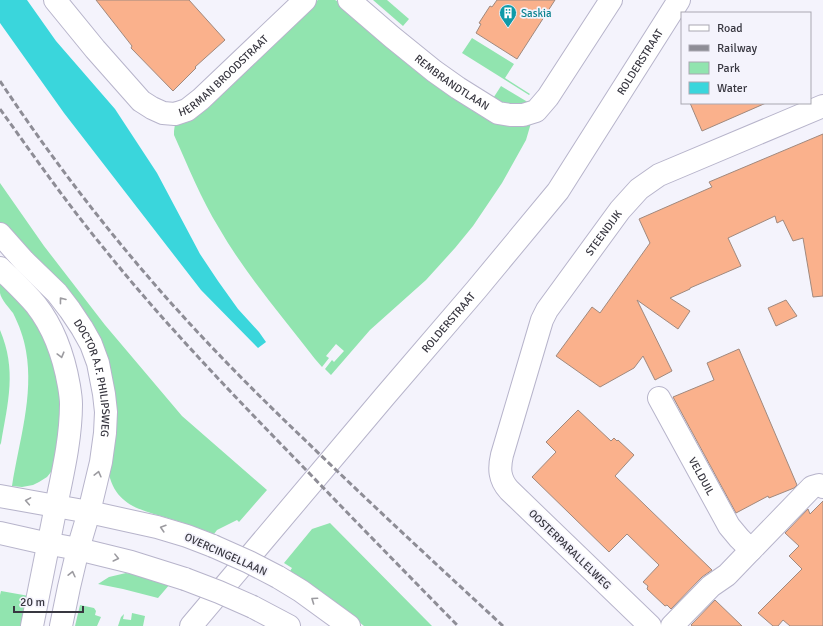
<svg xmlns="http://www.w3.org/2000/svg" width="823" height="626" font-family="Signika,sans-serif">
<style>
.green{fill:#91e4af}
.water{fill:#3ad6dc}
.building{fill:#fab18c;stroke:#a0897e}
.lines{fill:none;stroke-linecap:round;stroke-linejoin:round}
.minor-casing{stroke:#b7b4cb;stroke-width:24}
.secondary-casing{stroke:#b7b4cb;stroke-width:24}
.primary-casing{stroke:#b7b4cb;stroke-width:24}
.minor{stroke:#fff;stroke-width:22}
.secondary{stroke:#fff;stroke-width:22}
.primary{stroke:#fff;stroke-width:22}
.rail{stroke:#8e8d96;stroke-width:3;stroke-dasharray:6 3;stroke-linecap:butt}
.primary-bridge-casing{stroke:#b7b4cb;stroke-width:24;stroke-linecap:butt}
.primary-bridge{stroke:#fff;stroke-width:22}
.oneway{stroke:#9c9ba0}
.labels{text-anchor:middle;stroke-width:3.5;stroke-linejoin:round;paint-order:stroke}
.culture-label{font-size:11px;fill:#0d838f;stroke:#f4f3fc;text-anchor:start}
.street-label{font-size:11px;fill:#383740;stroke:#f4f3fc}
</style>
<rect width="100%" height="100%" fill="#f4f3fc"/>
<g class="green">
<path d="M318,0H335L339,2L531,123L526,140L502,183L473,226L455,248L426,280L370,330L331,375L325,369L332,360L334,362L344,351L336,344L326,356L329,358L322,367L315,359C282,316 246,275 219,228C201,199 188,166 174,135V131L175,124L312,4Z"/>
<path d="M373,0H387L409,19L403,26Z"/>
<path d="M472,38L514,64L505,78L530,94L529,95L462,53Z"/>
<path d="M501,86L531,104L514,109L492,100Z"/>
<path d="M0,183L44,246L105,325L182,416L267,490L239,522L237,520L217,530L214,534C201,529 188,524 174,520C143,510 115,508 108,470L113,393L0,225Z"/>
<path d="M0,277L41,326L63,391L55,467L47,477L39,482L33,485L22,487L12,486C19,441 34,396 26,351C24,338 19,325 13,313C9,308 1,299 0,293C0,288 0,282 0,277Z"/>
<path d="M0,330C17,370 8,402 1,443L0,445Z"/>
<path d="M330,523L432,626H364L322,592L290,571L292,568L284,563L312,529Z"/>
<path d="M126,573L132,574L170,584L158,598L123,589L98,584L109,577Z"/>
<path d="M1,591L29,596L25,626H0V595Z"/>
<path d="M80,605L94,608L96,611L95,615L101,617L97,626H75Z"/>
<path d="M132,613L145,616L143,626H118L121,617L124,614L123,619L131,620Z"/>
</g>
<path class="water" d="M0,0H27L56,41L115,109L157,173L200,254L218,281L238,309L259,332L266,342L258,348L201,290L64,113L0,23Z"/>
<g class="building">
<path d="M96,0H189L225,40L195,67L196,68L173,91L131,48L132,46Z"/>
<path d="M497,0H555L517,59L476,33L481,24L479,23L490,6L492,7Z"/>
<path d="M690,103H766L702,131Z"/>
<path d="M823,134V296L813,297L803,238L793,241L783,220L777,223L775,216L728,238L741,266L690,288V289L670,298L690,311L678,329L637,300L672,371L655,380L643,356L634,368L600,387L556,356L592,307L600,313L650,243L639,219L712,187L709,182Z"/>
<path d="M786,300L797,316L776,326L768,308Z"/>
<path d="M739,349L797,485L794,488L769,498L768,496L736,513L673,397L714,380L707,363Z"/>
<path d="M578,410L611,441L614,438L617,441L618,440L634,455L615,476L712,570L702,577L671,609L667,605L665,606L647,589L648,586L643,582L659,565L627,534L609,552L532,477L556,452L546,442Z"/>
<path d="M823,501V626H790L783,620L778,626H773L758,613L802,569L789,556L799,546L785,533L808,509L810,514Z"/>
<path d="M715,600L742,626H692L691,625Z"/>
</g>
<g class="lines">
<defs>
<g id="minor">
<path id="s1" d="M55,0L95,49L141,101L152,108L163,113L175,114L187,110L201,99L305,0"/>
<path id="s2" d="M349,0L392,37L434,71L458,88L498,113L510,115H523L536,111L548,97L611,0"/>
<path id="s3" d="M0,234L24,261L57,293L70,310L82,328L91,344L98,363L104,394L106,412L105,433L101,462L89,512"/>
<path d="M0,268C12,280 25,292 36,305C54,328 64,357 69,386C70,392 71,398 71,404C71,438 63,472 56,506"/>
<path id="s4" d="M659,398L729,526L739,538L751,550L812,487L819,485L823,487"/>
<path id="s5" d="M650,626L509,490C499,479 499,468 502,455L539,330L542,320L547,310L620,210L639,189L659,175L823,106"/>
<path d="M672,626L711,586L727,575L751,550"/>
</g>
<g id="secondary">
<path d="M32,626L56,506"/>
<path d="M61,626L69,587L78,549L89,512"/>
<path id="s6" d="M191,626L385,396L476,290L558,191L679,0"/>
</g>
<g id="primary">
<path d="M0,496L89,512L157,527L187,536L213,546"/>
<path d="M0,533L40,542L78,549L131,562L185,579"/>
<path d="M278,577L301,591L349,626"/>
<path d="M253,607L289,626"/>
</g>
</defs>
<use href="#minor" class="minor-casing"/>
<use href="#secondary" class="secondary-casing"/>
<use href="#primary" class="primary-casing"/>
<use href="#minor" class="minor"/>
<use href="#secondary" class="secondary"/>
<use href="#primary" class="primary"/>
<g class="rail">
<path d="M0,81C57,167 121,249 191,325C228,365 267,404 307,442C371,504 437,565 503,626"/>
<path d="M0,109C33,155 66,202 102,246C166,326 238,400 310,474C359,525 409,576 458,626"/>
</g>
<defs>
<g id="primary-bridge">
<path d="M213,546L249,562L278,577"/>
<path d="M185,579L219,592L253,607"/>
</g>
</defs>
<use href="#primary-bridge" class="primary-bridge-casing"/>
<use href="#primary-bridge" class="primary-bridge"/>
</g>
<defs><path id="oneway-chevron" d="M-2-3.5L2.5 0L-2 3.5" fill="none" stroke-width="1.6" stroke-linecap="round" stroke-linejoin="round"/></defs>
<g class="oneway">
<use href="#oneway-chevron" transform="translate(62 300) rotate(-128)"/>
<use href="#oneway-chevron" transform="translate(61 355) rotate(75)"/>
<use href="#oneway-chevron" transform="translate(98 474) rotate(-76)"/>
<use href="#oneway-chevron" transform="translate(28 501) rotate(-170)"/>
<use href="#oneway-chevron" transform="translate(163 528) rotate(-163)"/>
<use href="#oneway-chevron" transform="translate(116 558) rotate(14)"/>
<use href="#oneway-chevron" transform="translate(72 574) rotate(-77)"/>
<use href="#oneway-chevron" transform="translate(314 600) rotate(-145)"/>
</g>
<defs>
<symbol id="building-pin" viewBox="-11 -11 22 30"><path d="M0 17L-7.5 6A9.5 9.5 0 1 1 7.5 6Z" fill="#0f9aa8" stroke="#f4f3fc"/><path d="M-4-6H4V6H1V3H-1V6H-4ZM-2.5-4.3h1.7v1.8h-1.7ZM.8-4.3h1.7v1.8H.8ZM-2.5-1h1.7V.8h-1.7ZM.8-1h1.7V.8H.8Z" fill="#fff"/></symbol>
</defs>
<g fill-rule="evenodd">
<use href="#building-pin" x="498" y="3" width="20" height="27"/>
</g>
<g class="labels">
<g class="culture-label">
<text x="521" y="17">Saskia</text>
</g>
<g class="street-label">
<text dy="4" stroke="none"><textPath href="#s6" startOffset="722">ROLDERSTRAAT</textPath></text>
<text dy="4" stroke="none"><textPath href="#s1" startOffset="232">HERMAN BROODSTRAAT</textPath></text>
<text dy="4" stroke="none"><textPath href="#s2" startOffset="132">REMBRANDTLAAN</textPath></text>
<text dy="4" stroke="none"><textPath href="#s5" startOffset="481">STEENDIJK</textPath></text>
<text dy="4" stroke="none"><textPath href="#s6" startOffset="398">ROLDERSTRAAT</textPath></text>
<text dy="4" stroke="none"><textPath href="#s3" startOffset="177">DOCTOR A.F. PHILIPSWEG</textPath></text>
<text dy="4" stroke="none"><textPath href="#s4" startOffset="89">VELDUIL</textPath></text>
<text transform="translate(570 549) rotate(44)" y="4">OOSTERPARALLELWEG</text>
<text transform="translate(226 554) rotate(24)" y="4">OVERCINGELLAAN</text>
</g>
</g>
<rect x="681" y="12" width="130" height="92" fill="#f4f3fc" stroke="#a9a8b1"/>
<rect x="689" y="25" width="20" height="6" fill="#ffffff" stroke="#a9a8b1"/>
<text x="717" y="32" font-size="12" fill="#383740">Road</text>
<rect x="689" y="45" width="20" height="6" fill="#8e8d96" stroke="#a9a8b1"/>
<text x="717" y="52" font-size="12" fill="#383740">Railway</text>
<rect x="689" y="62" width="20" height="12" fill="#91e4af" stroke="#a9a8b1"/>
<text x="717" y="72" font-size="12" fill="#383740">Park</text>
<rect x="689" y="82" width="20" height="12" fill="#3ad6dc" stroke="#a9a8b1"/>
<text x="717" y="92" font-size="12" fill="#383740">Water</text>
<path d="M14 606v6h69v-6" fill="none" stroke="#383740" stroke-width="2"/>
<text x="20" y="606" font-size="12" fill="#383740" stroke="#f4f3fc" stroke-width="3" paint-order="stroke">20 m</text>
</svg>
